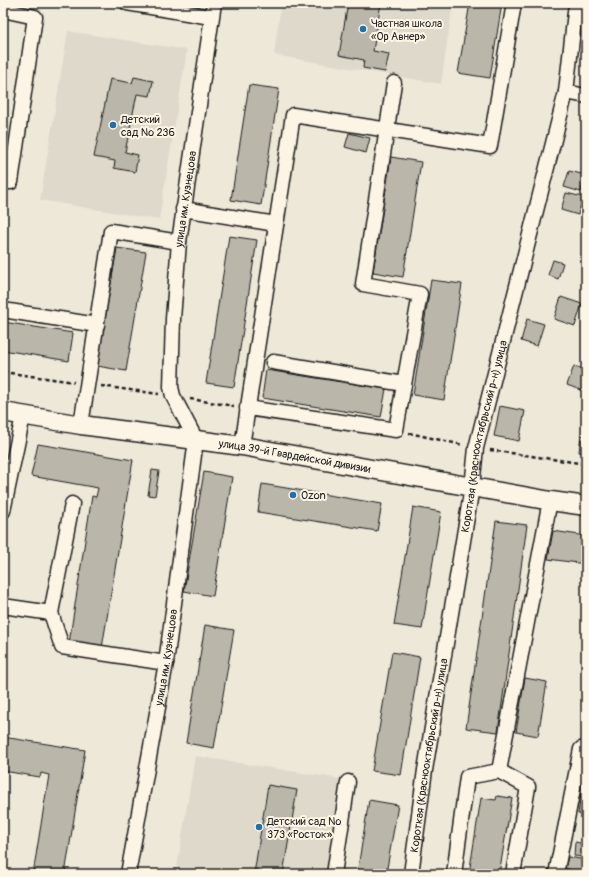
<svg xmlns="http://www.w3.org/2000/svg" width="589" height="877" font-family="Pangolin,sans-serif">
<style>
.built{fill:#ded9cb}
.building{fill:#bab6aa;stroke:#1c1c1c}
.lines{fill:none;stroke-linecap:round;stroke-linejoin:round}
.minor-casing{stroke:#1c1c1c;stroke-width:17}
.major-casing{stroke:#1c1c1c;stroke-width:21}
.path{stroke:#1c1c1c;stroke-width:2.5;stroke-dasharray:4 3;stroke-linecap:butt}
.minor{stroke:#fcf5e5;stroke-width:14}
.major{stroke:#fcf5e5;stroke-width:18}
.poi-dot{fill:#1f6fb2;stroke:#fcf5e5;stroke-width:1.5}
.labels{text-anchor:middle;stroke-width:4;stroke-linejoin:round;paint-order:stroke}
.poi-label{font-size:11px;fill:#1c1c1c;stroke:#fcf5e5;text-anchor:start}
.street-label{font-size:11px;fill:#1c1c1c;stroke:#fcf5e5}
</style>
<rect width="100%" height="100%" fill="#eee8d9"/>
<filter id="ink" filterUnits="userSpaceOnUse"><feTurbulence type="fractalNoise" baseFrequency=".025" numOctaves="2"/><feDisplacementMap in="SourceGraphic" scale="8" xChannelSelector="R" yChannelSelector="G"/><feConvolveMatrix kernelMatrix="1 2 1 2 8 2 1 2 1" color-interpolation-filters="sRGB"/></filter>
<g filter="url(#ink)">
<g class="built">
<path d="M281,3H453L441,84L274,55Z"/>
<path d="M68,31L187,50L159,220L40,200Z"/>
<path d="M195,756L341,779L326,874H176Z"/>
</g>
<g class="building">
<path d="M348,3H381L373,51L389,54L385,72L363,68L364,60L339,55Z"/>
<path d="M470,3H502L490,78L458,73Z"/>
<path d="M134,77L153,81L150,96L137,94L125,152L138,155L135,172L114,168L115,161L94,157L110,79L132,83Z"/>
<path d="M249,85L279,89L261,205L231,200Z"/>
<path d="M586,122V135L582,134Z"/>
<path d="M349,133L370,138L366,153L345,147Z"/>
<path d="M391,157L421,162L403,277L373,272Z"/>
<path d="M569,171L586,175L581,192L564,187Z"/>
<path d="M566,193L583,197L578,215L561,210Z"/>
<path d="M229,236L257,240L234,387L206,383Z"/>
<path d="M117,248L146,252L126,371L97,366Z"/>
<path d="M553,260L563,263L558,279L548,275Z"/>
<path d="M431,280L462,284L444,400L413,395Z"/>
<path d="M561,297L582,304L575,326L554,319Z"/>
<path d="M527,319L544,324L537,346L521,341Z"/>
<path d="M3,322L73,333L69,361L3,350Z"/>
<path d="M574,366L586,370V392L567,385Z"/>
<path d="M266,370L386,389L381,417L262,398Z"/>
<path d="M500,406L525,411L519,441L494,436Z"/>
<path d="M581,435L586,436V453L579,452Z"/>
<path d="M38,444L133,460L102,648L69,643L92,496L96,497L98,488L31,476Z"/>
<path d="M152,470L159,471L155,496L148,495Z"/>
<path d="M204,472L232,477L213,596L184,591Z"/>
<path d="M262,484L382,504L377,531L258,512Z"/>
<path d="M413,507L441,512L422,629L394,625Z"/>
<path d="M496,521L527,525L498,732L466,728Z"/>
<path d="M553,531L586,536V564L548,559Z"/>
<path d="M205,625L234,630L214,748L186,743Z"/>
<path d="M392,652L420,657L401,775L372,771Z"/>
<path d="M525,678L547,682L538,736L516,732Z"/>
<path d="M3,737L85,750L65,874H33L49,775L41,773L40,777L3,771Z"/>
<path d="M268,785L297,790L283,874H254Z"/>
<path d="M581,793L586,794V815L578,814Z"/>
<path d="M497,796L512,798L499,874H469L481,798L496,800Z"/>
<path d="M369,800L398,805L386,874H357Z"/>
<path d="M575,842L586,844V857L574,856Z"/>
<path d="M568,857L586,860V874H570L571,870L565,868Z"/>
</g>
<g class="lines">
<defs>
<g id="minor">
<path d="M127,3L211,17"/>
<path d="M3,10L35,17L11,182H3"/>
<path d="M566,92L586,96"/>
<path d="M183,209L276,224"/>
<path d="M3,310L97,325"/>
<path d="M273,362L404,384"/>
<path d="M247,408L396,430L420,294L363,284L394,83"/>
<path d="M81,425L111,231L179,242"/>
<path d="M242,446L293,115L490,146L514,3"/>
<path d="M3,511L23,416"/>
<path d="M3,606L51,613L62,647L166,663"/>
<path d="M51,613L72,504"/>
<path d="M499,771L548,511L551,501"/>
<path id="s1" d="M128,874L166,663L196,440L173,396L171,387L173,319L179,242L214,3"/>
<path d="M334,874L348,782"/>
<path id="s2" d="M411,874L425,770L472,487L476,448L566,92L576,3"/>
<path d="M454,874L467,777L499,771L528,787L513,874"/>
<path d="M556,874L581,749L586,750"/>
</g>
<g id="major">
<path id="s3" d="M3,412L81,425L242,446L551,501L586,506"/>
</g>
</defs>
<use href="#minor" class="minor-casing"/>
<use href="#major" class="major-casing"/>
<g class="path">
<path d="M3,372L74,382"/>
<path d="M101,386L159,394"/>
<path d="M190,399L234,406"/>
<path d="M409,433L463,445"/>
<path d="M490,450L586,464"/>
</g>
<use href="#minor" class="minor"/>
<use href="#major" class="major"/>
</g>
</g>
<g class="poi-dot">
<circle cx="363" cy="29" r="4"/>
<circle cx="113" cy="125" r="4"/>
<circle cx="293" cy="495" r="4"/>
<circle cx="259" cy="827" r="4"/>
</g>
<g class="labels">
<g class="poi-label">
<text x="371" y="27">Частная школа<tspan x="371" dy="13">«Ор Авнер»</tspan></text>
<text x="121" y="123">Детский<tspan x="121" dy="13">сад № 236</tspan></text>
<text x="301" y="499">Ozon</text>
<text x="267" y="825">Детский сад №<tspan x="267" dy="13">373 «Росток»</tspan></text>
</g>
<g class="street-label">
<text dy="4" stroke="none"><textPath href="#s1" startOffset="687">улица им. Кузнецова</textPath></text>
<text dy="4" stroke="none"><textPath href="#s2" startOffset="444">Короткая (Краснооктябрьский р-н) улица</textPath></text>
<text dy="4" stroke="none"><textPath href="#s3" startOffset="295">улица 39-й Гвардейской дивизии</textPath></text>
<text dy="4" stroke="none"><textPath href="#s1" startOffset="220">улица им. Кузнецова</textPath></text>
<text dy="4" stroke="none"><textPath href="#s2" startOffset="120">Короткая (Краснооктябрьский р-н) улица</textPath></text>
</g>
</g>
<rect width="589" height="877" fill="none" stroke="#fcf5e5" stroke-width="16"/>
<rect x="8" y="8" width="573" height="861" fill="none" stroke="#1c1c1c" stroke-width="1.5" filter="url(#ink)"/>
</svg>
